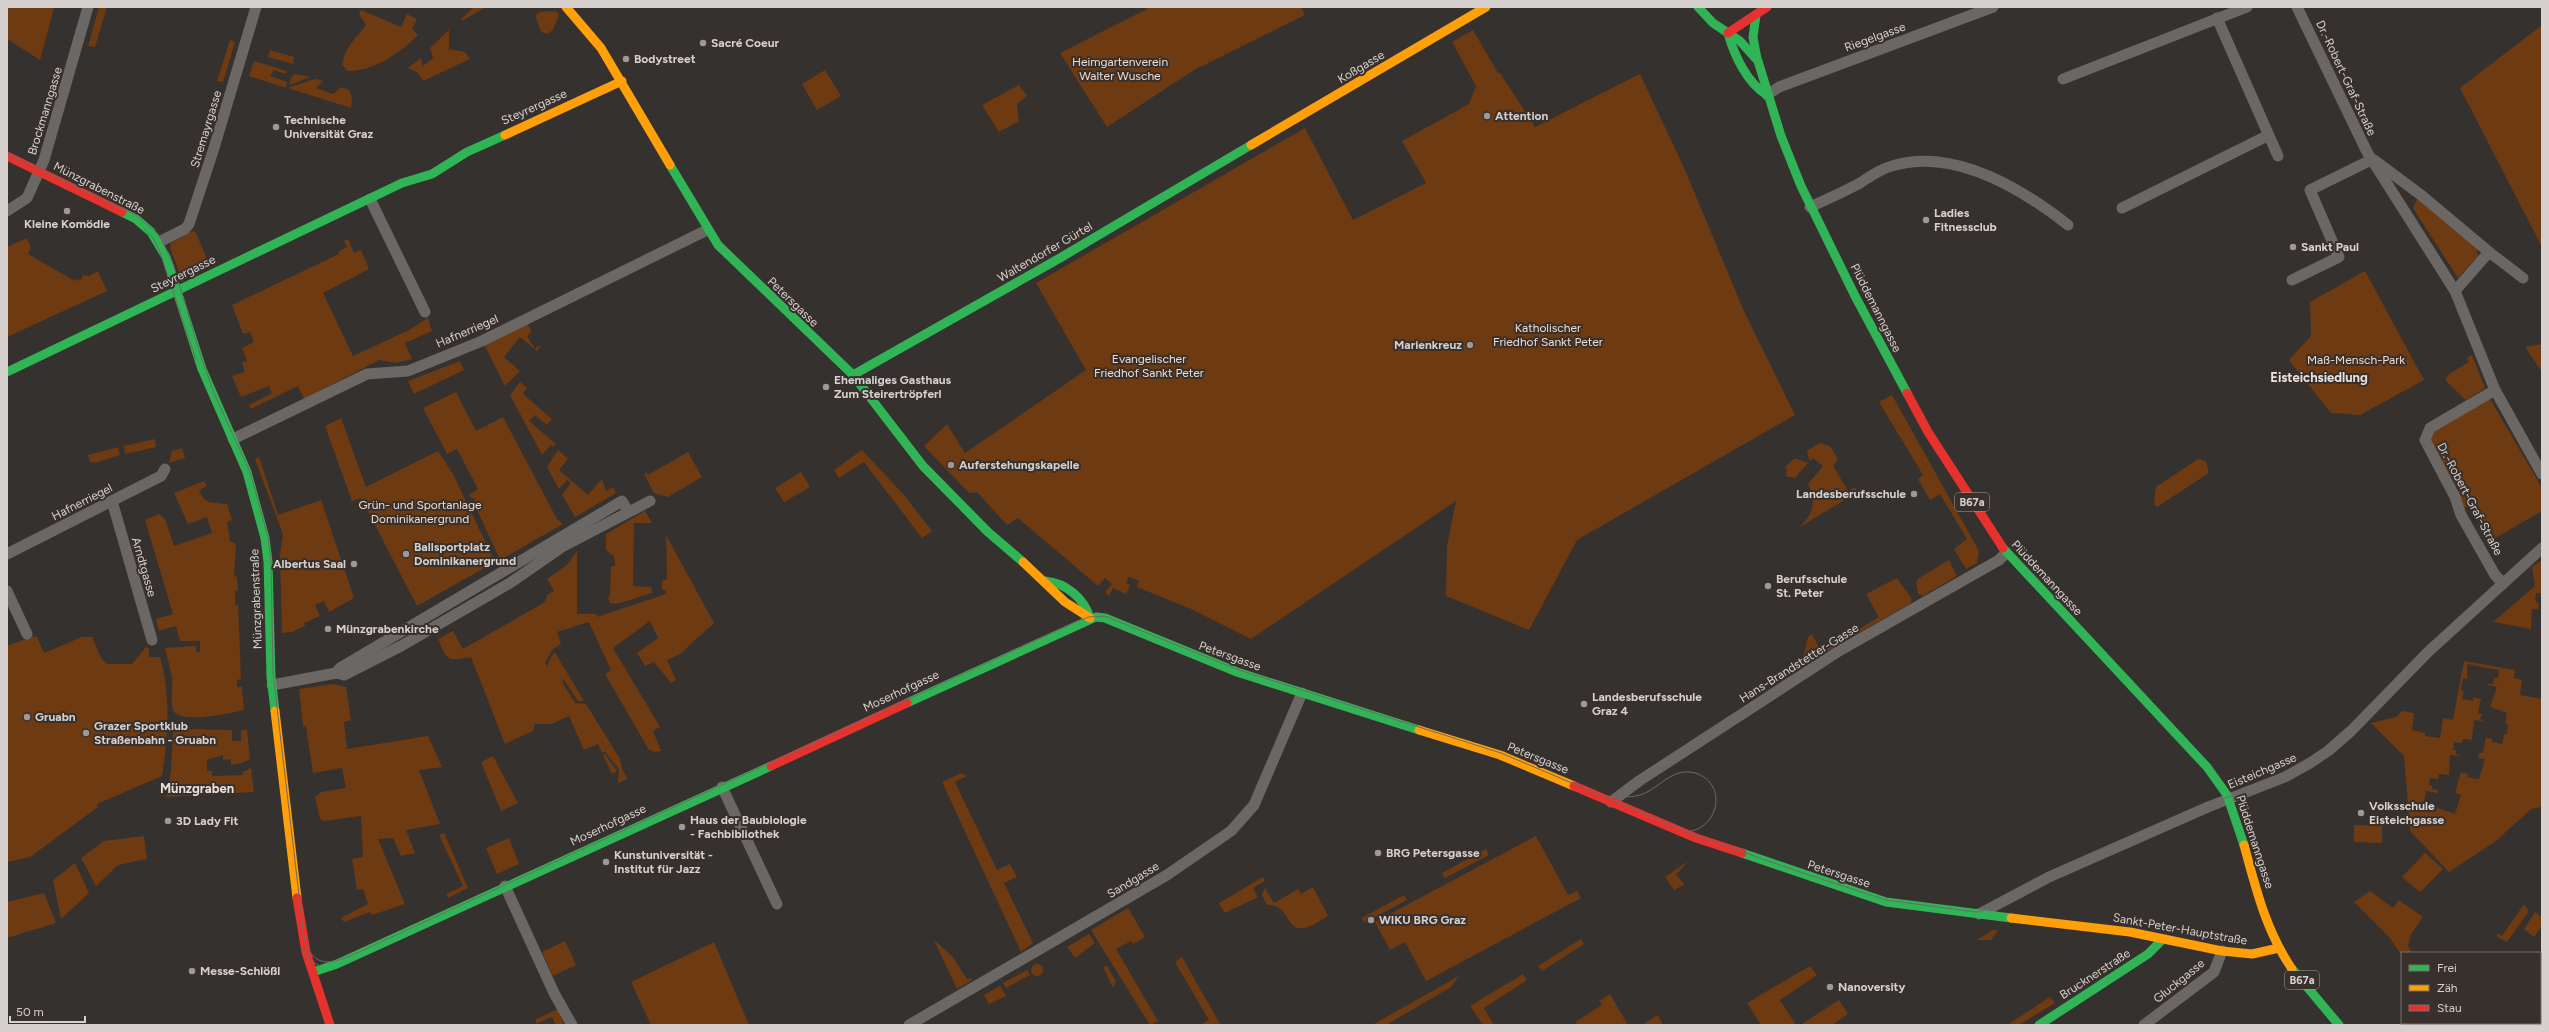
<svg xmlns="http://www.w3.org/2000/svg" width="2549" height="1032" font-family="Figtree,sans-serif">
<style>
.green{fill:#6d3a12;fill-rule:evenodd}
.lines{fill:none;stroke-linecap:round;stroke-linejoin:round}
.street{stroke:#6a6765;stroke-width:11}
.fast{stroke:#30b455;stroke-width:9}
.slow{stroke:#ff9f0a;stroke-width:9}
.jam{stroke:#e5322d;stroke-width:9}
.tram{stroke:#6d6a69;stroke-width:1}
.poi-dot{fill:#9e9996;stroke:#38302c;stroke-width:1.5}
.labels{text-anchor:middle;stroke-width:4;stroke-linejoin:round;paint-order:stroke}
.shield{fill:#38302c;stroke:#a7a19d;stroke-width:1}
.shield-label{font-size:11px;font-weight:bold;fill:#d6d1ce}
.street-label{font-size:12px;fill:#d6d1ce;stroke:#38302c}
.poi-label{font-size:12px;font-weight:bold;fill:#d6d1ce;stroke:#38302c;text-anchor:start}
.park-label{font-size:12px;fill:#f2dbce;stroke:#38302c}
.neighbourhood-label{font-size:13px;font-weight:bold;fill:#eae1db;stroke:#38302c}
</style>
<rect width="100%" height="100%" fill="#35312f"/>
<g class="green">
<path d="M7,7L54,8L40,60L7,39Z"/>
<path d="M99,7H107L95,47L88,46Z"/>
<path d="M474,7H486L462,21L461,19Z"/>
<path d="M1146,7H1301L1305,15L1194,70L1107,127L1060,53L1147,9Z"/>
<path d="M361,10L401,27L407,14L417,19L412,29L418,35C400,53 375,71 348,71L342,65C345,47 355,39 366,25L359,14Z"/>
<path d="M556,11L559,15L553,30L547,34L541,32L535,15L540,12Z"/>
<path d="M2542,25V247L2460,88Z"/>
<path d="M449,30V49L465,52L470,59L423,81L418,73L408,68L421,58L423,66L433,58L430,48Z"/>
<path d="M1473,30L1498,73H1500L1535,127L1640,74L1685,170L1743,309L1795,415L1577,540L1529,630L1446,596L1447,546L1456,501L1251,639L1191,609L1137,587L1139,581L1129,577L1126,583L1130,585L1126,594L1113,588L1109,596L1105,592L1112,584L1105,578L1098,586L1018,518L1007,525L977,492L969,493L924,446L947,424L965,453L1086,370L1036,283L1305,128L1353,220L1426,183L1402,141L1469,104L1476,86L1452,42Z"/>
<path d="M230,40L235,42L223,82L217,81Z"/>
<path d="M270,50L294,57L293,64L268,57Z"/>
<path d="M254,61L287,71L285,74L274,70L270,76L287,82L286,88L249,76Z"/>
<path d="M825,70L841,96L817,110L802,84Z"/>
<path d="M296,74L310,77L289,85L292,76Z"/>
<path d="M315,79L323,81L316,88L333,94L341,87L349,90L352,97L351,108L288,88Z"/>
<path d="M1019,85L1027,96L1017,104L1019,121L999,132L982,105Z"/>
<path d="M2417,199L2476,246L2478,256L2458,278L2413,208Z"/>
<path d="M193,231L196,233L210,266L191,276H184L179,272L170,247L171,243Z"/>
<path d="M27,238L31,247L28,254L75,281L77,279L81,280L83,275L89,276L98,271L107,291L7,337V247Z"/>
<path d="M348,239L354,253L361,250L369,269L323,293L353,356L409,330L428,318L432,331L405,343L412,359L396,363L379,360L304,399L298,386L251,409L249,405L272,393L269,386L241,397L232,376L245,372L242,362L247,361L242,348L254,342L250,332L243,334L232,305L339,254L338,252L347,247L344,241Z"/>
<path d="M2365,271L2424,380L2360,415L2331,413L2289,360L2311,336L2310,302Z"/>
<path d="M527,323L532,332L527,336L535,349L538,346L540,347L537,351L520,337L504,357L520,371L505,386L485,346Z"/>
<path d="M2542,344V372L2525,347Z"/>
<path d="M2472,355L2485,388L2466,400L2445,380L2449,374L2469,362L2467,358Z"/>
<path d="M460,361L464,370L414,394L408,381Z"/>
<path d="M520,382L527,388L523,394L552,419L547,425L535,415L529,421L556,444L553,447L551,445L542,455L510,395Z"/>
<path d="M456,392L476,431L503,417L557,519L563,524L500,560L473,501L477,499L471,498L469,495L478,489L457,449L447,454L423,408Z"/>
<path d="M1892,395L1979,551L1977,563L1966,569L1954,549L1967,539L1940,494L1930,500L1918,479L1923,475L1879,402Z"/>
<path d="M2489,397L2542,488V511L2490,541L2470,505L2464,508L2458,488L2428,438L2429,433Z"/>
<path d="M341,418L366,487L438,451L453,474L495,562L417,606L361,498L352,501L325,426Z"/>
<path d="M155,439L156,447L125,454L124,446Z"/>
<path d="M1820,443L1830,446L1838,459L1833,466L1848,491L1855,487L1858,492L1798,528C1813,515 1817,502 1808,484L1823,466L1813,458L1810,461L1807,453L1808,450Z"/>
<path d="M118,447L120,455L95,463L90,462L88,455Z"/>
<path d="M182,448L185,458L169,463L172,451Z"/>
<path d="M558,450L568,459L559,470L588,495L602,479L606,491L613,487L616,493L575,517L562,495L571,483L567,480L559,489L547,467Z"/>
<path d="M862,450L904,495L932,531L922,538L864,462L839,478L834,470Z"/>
<path d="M688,452L702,477L668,497L654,493L644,474L646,472L648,475Z"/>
<path d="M259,457L278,515L321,500L354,598L329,612L324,601L315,605L320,616L304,623L305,626L292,632L282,633L280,555L283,534L255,459Z"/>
<path d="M1795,458L1808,463L1795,478L1786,476L1787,469L1784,468Z"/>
<path d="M2198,459L2206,461L2209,473L2157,507L2154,504L2156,487Z"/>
<path d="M801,472L810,487L784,502L775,488Z"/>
<path d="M204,481L207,486L199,490C205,505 212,502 227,504L232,520L227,522L230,541L236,544L234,576L237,577L238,591H235V605H238L241,679L237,680V687H242L244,710C232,713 179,725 173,710C170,701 173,688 172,679C171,669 167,658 165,648L196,646V652H200V641H180L176,626L159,631L156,619L173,614L145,520L159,514L165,519L174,546L212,533L207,517L188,524L174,493Z"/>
<path d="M645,511L652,523H634L633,586L651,587L652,593L617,604L610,603L608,598L610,596L611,566H615L614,556L606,550V534Z"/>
<path d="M666,535L714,623L680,654L667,660L676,680L671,683L654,662L645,666L637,653L658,638L650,621L613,648L660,727L653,731L661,751L655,752L649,750L605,674L611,670L589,622L557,632L561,644L553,649L545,663L547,666L554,652L556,654L584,701H578L564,680L562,682L575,703L586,704L620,759L622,769L628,779L618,783L619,769L605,752H602L598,744L584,750L569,716L552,724H535L533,731L505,744L471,657C447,661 448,662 438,639L453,631L463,649L545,602L547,595L554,591L547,579L567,565L577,551V614H596L597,617L666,594L665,590H662V581L667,579Z"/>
<path d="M1949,560L1957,576L1923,596L1918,594L1916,581L1919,578Z"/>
<path d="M2542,560V594L2536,593L2535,600L2539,605L2538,609H2532L2531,629L2493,622L2535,586L2532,567Z"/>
<path d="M1897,578L1911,598V603L1801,666L1808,637L1812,634L1821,652L1879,617L1866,594Z"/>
<path d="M34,636L37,637L44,653L82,637H92L101,658L107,664H132L146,647L149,648V657H160C171,693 168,739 162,776L97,804L98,807L30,857L7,862V646Z"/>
<path d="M2464,661L2515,670L2514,678L2522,680L2520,695L2542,699V807L2531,809L2496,841L2449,872L2410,831L2404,756L2371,723L2396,717L2402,711L2414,713L2412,730L2425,733V736L2440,738L2443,718L2453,720ZM2467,664L2499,670L2498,678H2494L2493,684H2485L2497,687L2490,707L2507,713L2505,723L2508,724L2507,734H2504L2502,744L2492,742V739L2486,737L2483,753H2479L2478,758L2485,759L2479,779L2467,777L2468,774L2461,772L2455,793L2461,795L2455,814L2437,808L2436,812L2426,811L2427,803L2424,802L2426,791L2438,793V790L2432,789V786L2429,785L2430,778L2438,779L2439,774L2449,775L2450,755L2462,756L2456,754V750H2453L2454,742L2462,743L2463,739L2472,740L2474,720L2485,722L2480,719L2482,714L2478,713L2481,699L2473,697V701L2462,699L2464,691L2461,690L2463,678L2467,679Z"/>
<path d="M333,684L346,687L351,720L344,722L347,749L428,736L442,767L419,770L440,824L406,830L415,853L401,856L393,838L378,839L405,904L372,915L370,912L344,922L341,918L368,904L363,889L357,890L352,859L363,857L361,816L323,821L320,819L315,797L321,792L346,788L342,768L313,773L306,726H303L299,689Z"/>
<path d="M178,729L232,730V741H241V730H247L250,759L242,763L231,765V759L223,760V755L207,760V771H212V776L243,775V772L251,768L254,792L166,797L171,771L173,732Z"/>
<path d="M605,754L617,771L612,774L603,755Z"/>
<path d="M493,756L518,803L501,811L481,762Z"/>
<path d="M961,773L967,776L955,782L997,870L1010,864L1017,877L1004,883L1033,943L1021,952L942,782Z"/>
<path d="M2354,825L2382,826V843L2354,842Z"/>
<path d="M444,833L468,888L448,898L446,894L463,886L439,835Z"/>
<path d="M144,836L147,859L118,865L96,886L81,858L104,841Z"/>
<path d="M1536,836L1568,895L1577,891L1581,898L1426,981L1405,942L1390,950L1375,922Z"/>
<path d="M509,838L519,864L497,874L486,848Z"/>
<path d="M1486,849L1489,855L1445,878L1442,873Z"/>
<path d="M2425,853L2443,869L2420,892L2402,877Z"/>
<path d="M1688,861L1676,875L1685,884L1674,890L1665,877Z"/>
<path d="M75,863L89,893L61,919L53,880Z"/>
<path d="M1263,877L1265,881L1253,888L1258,897L1225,913L1219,903Z"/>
<path d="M1313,887L1328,916C1321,920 1313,926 1305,928C1285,932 1290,904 1267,905L1262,895L1265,888L1274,903L1298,889L1301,894Z"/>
<path d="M2370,891L2393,908L2399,900L2423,917L2411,934L2408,946L2412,953H2402V956L2390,938L2354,902Z"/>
<path d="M44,893L56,923L7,938V902Z"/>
<path d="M1404,895L1407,900L1364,923L1362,918Z"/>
<path d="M2524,904L2529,911L2507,942L2497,937V933L2502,936Z"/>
<path d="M1128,908L1145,937L1133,944L1131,941L1116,949L1158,1021L1150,1025L1091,930Z"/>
<path d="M2535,912L2542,917V926L2534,937L2524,929Z"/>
<path d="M1993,930H1998L1991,940H1976Z"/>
<path d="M1089,934L1095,943L1075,958L1067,947Z"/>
<path d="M1581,939L1584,944L1542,971L1538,966Z"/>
<path d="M934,940L952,956L967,979L971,978L972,980L957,989Z"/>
<path d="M565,941L576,965L553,976L542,952Z"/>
<path d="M714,942L749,1025H651L631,982Z"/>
<path d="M1182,957L1219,1022L1220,1025H1200L1209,1020L1175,962Z"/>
<circle cx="1037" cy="970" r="6"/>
<path d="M1107,966L1116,981L1113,988L1103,967Z"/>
<path d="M1810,966L1817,975L1780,1000L1796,1025H1761L1747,1003Z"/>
<path d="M1027,970L1030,975L1006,988L1003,983Z"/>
<path d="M1523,974L1527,980L1484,1008L1494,1025H1483L1470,1006Z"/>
<path d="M1459,976L1451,987L1386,1025H1372Z"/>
<path d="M1000,986L1006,996L989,1004L984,995Z"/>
<path d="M1610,994L1628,1025H1577L1575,1022L1602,1005L1599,1001Z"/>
<path d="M2050,997L2055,1003L2019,1025H2007Z"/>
<path d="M1839,1000L1848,1014L1832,1025H1800Z"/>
<path d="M558,1009L564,1025H556L552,1017L536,1024V1019Z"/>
<path d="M1658,1015L1663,1025H1642Z"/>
</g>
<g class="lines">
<g class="street">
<path d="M2297,7L2367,152L2455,291L2495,390L2542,474"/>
<path d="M2217,18L2278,156"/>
<path d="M2063,79L2247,7"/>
<path d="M1767,95L1779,87L1993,7"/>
<path d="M2374,160L2421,195L2489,252L2455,291"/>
<path d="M370,199L425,312"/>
<path d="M1810,207C1827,199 1844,192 1860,183C1871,176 1880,169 1892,166C1954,147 2022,189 2068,225"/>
<path d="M2122,208L2267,136"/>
<path d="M7,211L27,198L44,160L88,7"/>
<path d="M159,242L185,229L189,224L214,148L256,7"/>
<path d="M2489,252L2523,278"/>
<path d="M2292,280L2339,257L2310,190L2371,160"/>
<path d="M2495,390L2430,428L2425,440L2455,497L2461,515L2495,575L2503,583"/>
<path d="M233,439L367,374L408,371L482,341L707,230"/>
<path d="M112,501L152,640"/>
<path d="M7,554L161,476L165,469"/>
<path d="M7,591L27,634"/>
<path d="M336,673L340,668L622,501L628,511"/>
<path d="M272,685L336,673L344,675L401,646L510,583L562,547L650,501"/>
<path d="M722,787L777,904"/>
<path d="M1611,802L1639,781L1839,651L1999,560L2006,553"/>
<path d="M505,886L554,993L572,1025"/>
<path d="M1979,914L2049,877L2208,807L2285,777L2310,763L2328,751L2351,731L2428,652L2542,548"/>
<path d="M909,1025L1167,875L1231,831L1254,805L1302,693"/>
<path d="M2144,1025L2214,972L2222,951"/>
</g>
<g class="fast">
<path d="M1698,7L1713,23L1740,41L1758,61L1781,136L1801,186L1855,296L1907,393"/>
<path d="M1756,15L1753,37L1757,59"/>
<path d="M1728,33C1734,55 1747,83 1767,95"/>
<path d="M670,165L718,245L853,375L923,466L988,532L1023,562"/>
<path d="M122,212L136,219L151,232L166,257L202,369L247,472L265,538L268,562L271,677L275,711"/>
<path d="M7,372L402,183L432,174L467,152L505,135"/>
<path d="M853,375L1060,258L1251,145"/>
<path d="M2003,548L2207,767L2227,795L2244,845"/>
<path d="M1045,581C1066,583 1084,598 1090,618"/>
<path d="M907,703L1096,617L1105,618L1237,672L1419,730"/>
<path d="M1742,853L1886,902L2011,918"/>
<path d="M2292,969L2339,1025"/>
<path d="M313,972L337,964L771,766"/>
<path d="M2039,1025L2148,954L2163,939"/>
</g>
<g class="slow">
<path d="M566,7L601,48L670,165"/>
<path d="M505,135L622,81"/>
<path d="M1251,145L1486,7"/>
<path d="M1023,562L1065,602L1090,618"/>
<path d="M275,711L297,898"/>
<path d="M1419,730L1500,755L1574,786"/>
<path d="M2244,845C2256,889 2266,931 2292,969"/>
<path d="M2011,918L2130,932L2222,951L2252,954L2279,948"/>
</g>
<g class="jam">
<path d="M1728,33L1767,7"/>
<path d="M7,156L122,212"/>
<path d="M1907,393L1928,432L2003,548"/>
<path d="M771,766L907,703"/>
<path d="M1574,786L1696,838L1742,853"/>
<path d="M297,898L306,952L330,1025"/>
</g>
<g class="tram">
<path d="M7,154L134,214L159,235L173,264L201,357L214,393L250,472L268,537L271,562L273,673L304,938C314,972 334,963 359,952L1076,622L1089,617L1105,616L1239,670L1501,753L1697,836L1803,873L1886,900L1976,912L1985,910L2048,876L2207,805L2284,776L2312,760L2349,730L2427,650L2542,546"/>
<path d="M144,229L153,238L160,252L196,360"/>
<path d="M1609,797C1620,797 1632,798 1643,794C1660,787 1673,767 1695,773C1728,783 1720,829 1686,832"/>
<path d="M301,947L309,960L320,966"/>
</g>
</g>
<g class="poi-dot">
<circle cx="703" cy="43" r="4"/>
<circle cx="626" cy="59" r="4"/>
<circle cx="1487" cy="116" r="4"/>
<circle cx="276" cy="127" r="4"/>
<circle cx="67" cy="211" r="4"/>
<circle cx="1926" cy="220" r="4"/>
<circle cx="2293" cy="247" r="4"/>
<circle cx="1470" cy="345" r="4"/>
<circle cx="826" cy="387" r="4"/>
<circle cx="951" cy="465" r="4"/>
<circle cx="1914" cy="494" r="4"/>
<circle cx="406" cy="554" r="4"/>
<circle cx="354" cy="564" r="4"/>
<circle cx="1768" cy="586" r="4"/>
<circle cx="328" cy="629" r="4"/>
<circle cx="1584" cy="704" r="4"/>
<circle cx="27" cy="717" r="4"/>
<circle cx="86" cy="733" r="4"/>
<circle cx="2361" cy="813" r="4"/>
<circle cx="168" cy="821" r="4"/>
<circle cx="682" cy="827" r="4"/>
<circle cx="1378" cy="853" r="4"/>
<circle cx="606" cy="862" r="4"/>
<circle cx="1371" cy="920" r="4"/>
<circle cx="192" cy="971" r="4"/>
<circle cx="1830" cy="987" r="4"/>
</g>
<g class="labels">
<g class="shield">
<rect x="1955" y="493" width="34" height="18" rx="3"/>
<rect x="2285" y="971" width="34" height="18" rx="3"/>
</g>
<g class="shield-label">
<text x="1972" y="506">B67a</text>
<text x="2302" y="984">B67a</text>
</g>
<g class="street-label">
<text transform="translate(1875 37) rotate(-20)" y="4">Riegelgasse</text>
<text transform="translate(1361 67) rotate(-31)" y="4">Koßgasse</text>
<text transform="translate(2346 78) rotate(65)" y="4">Dr.-Robert-Graf-Straße</text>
<text transform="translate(534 107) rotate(-24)" y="4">Steyrergasse</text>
<text transform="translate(45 111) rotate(-73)" y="4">Brockmanngasse</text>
<text transform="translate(206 129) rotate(-73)" y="4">Stremayrgasse</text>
<text transform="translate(99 188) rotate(27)" y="4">Münzgrabenstraße</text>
<text transform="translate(1045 252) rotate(-30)" y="4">Waltendorfer Gürtel</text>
<text transform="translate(183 274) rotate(-26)" y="4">Steyrergasse</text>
<text transform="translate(793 302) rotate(44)" y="4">Petersgasse</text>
<text transform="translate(1876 308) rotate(63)" y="4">Plüddemanngasse</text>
<text transform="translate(467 331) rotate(-23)" y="4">Hafnerriegel</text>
<text transform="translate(2470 499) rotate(62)" y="4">Dr.-Robert-Graf-Straße</text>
<text transform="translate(82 502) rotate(-27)" y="4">Hafnerriegel</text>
<text transform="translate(144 567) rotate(74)" y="4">Arndtgasse</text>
<text transform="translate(2047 578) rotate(47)" y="4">Plüddemanngasse</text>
<text transform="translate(256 599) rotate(-92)" y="4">Münzgrabenstraße</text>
<text transform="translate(1230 656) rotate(20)" y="4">Petersgasse</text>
<text transform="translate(1799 663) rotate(-32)" y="4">Hans-Brandstetter-Gasse</text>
<text transform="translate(901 691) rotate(-25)" y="4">Moserhofgasse</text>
<text transform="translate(1538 758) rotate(22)" y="4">Petersgasse</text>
<text transform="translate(2262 771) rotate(-23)" y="4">Eisteichgasse</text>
<text transform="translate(608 825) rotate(-25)" y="4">Moserhofgasse</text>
<text transform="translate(2255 842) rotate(72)" y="4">Plüddemanngasse</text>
<text transform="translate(1839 874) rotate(18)" y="4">Petersgasse</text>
<text transform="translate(1133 880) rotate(-31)" y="4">Sandgasse</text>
<text transform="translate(2180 929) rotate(10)" y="4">Sankt-Peter-Hauptstraße</text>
<text transform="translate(2095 974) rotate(-33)" y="4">Brucknerstraße</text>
<text transform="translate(2179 981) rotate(-39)" y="4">Gluckgasse</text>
</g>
<g class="poi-label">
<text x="711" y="47">Sacré Coeur</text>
<text x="634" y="63">Bodystreet</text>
<text x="1495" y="120">Attention</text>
<text x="284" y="124">Technische<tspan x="284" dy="14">Universität Graz</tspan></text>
<text x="1934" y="217">Ladies<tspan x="1934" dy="14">Fitnessclub</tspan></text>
<text x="67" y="228" text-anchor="middle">Kleine Komödie</text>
<text x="2301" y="251">Sankt Paul</text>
<text x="1462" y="349" text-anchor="end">Marienkreuz</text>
<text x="834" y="384">Ehemaliges Gasthaus<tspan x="834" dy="14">Zum Steirertröpferl</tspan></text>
<text x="959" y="469">Auferstehungskapelle</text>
<text x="1906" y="498" text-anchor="end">Landesberufsschule</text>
<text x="414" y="551">Ballsportplatz<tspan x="414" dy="14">Dominikanergrund</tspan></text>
<text x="346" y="568" text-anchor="end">Albertus Saal</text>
<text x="1776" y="583">Berufsschule<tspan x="1776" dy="14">St. Peter</tspan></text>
<text x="336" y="633">Münzgrabenkirche</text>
<text x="1592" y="701">Landesberufsschule<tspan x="1592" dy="14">Graz 4</tspan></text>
<text x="35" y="721">Gruabn</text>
<text x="94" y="730">Grazer Sportklub<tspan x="94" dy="14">Straßenbahn - Gruabn</tspan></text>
<text x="2369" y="810">Volksschule<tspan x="2369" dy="14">Eisteichgasse</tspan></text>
<text x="690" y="824">Haus der Baubiologie<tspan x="690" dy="14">- Fachbibliothek</tspan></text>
<text x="176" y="825">3D Lady Fit</text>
<text x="1386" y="857">BRG Petersgasse</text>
<text x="614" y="859">Kunstuniversität -<tspan x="614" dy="14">Institut für Jazz</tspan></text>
<text x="1379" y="924">WIKU BRG Graz</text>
<text x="200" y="975">Messe-Schlößl</text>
<text x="1838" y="991">Nanoversity</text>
</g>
<g class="park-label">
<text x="1120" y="66">Heimgartenverein<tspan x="1120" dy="14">Walter Wusche</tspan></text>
<text x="1548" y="332">Katholischer<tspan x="1548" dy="14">Friedhof Sankt Peter</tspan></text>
<text x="1149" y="363">Evangelischer<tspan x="1149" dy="14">Friedhof Sankt Peter</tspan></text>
<text x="2356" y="364">Maß-Mensch-Park</text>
<text x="420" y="509">Grün- und Sportanlage<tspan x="420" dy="14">Dominikanergrund</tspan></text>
</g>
<g class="neighbourhood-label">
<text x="2319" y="382">Eisteichsiedlung</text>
<text x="197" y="793">Münzgraben</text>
</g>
</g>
<rect width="2549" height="1032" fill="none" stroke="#d6d1ce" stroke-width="16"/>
<rect x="2401" y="952" width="140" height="72" fill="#38302c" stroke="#77706d"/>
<rect x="2409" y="965" width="20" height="6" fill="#30b455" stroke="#77706d"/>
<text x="2437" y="972" font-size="12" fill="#d6d1ce">Frei</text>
<rect x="2409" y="985" width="20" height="6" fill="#ff9f0a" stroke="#77706d"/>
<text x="2437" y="992" font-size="12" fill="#d6d1ce">Zäh</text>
<rect x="2409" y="1005" width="20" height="6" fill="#e5322d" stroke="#77706d"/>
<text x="2437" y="1012" font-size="12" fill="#d6d1ce">Stau</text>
<path d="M10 1016v6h75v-6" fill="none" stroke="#d6d1ce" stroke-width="2"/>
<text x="16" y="1016" font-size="12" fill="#d6d1ce" stroke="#38302c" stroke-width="3" paint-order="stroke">50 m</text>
</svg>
